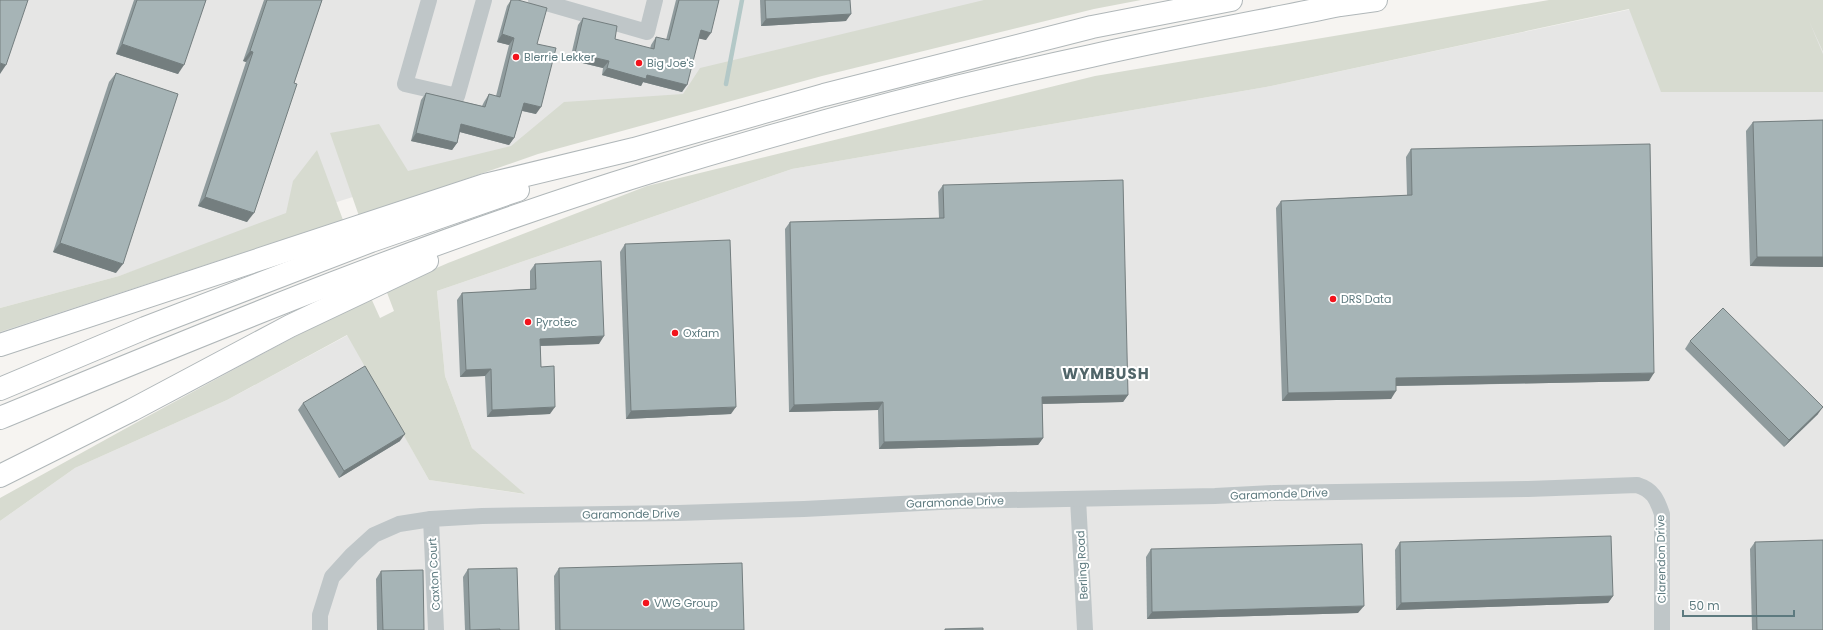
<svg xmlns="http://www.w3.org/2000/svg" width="1823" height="630" font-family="Poppins,sans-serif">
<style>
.built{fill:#e6e6e5}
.green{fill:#d7dbd0}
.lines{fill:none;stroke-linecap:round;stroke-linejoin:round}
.stream{stroke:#b3c8c7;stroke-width:4.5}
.highway-casing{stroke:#b0b7b9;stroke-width:24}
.minor{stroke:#bfc6c8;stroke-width:16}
.highway{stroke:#fff;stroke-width:22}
.wall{fill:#8f9b9d}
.shaded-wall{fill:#747e7f}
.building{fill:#a6b4b6;stroke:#747e7f}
.poi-dot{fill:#f3131c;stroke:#fff;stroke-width:1.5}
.labels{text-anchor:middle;stroke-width:4;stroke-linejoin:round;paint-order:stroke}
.poi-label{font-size:11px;fill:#5d7a7f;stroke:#fff;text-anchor:start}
.street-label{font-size:11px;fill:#5d7a7f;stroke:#fff}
.district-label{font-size:15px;font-weight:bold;letter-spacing:1px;fill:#506569;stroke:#fff}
</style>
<rect width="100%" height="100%" fill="#f6f4f1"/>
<g class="built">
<path d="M0,0H1001L343,200L119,276L0,308Z"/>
<path d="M1674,0H1801L1823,52V630H0V521L75,468L227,400L348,335L429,480L524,494L472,448L445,376L437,291L792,169L1266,87Z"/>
</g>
<g class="green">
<path d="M984,0H1141L1094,9L822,76L538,154L359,216L330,133L379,124L408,171L511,146L564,102L683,94L700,68Z"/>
<path d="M1549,0H1823V52L1809,21L1823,54V92H1661L1629,9L1266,87L792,169L437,291L445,376L472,448L525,494L429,480L347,335L227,400L75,468L0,521V498L141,420L340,312L371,298L380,318L394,311L386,290L448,263L647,186L1095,76Z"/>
<path d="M317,150L343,220L0,332V308L119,276L286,213L293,181Z"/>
</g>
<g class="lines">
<path class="stream" d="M726,84L742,0"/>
<defs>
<g id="highway">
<path d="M0,345L485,185L634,149L824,95L1092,27L1231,0"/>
<path d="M0,389L145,328L371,241L518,190"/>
<path d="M0,418C213,330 426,241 647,173C793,128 941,88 1091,56C1174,37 1257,22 1340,5L1376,0"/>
<path d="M0,476L132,410L290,326L427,261"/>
</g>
</defs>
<use href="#highway" class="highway-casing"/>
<g class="minor">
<path d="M429,0L405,84L457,96L484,0"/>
<path d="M536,0L647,32L655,0"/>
<path d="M1078,499L1085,630"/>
<path d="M431,519L436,630"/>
<path d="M320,630V615L332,577L352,555L374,535L399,524L431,519L482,516L678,513L804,509L959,501L1215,496L1274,493L1528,489L1637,485C1653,490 1657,499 1662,514V630"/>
</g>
<use href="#highway" class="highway"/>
</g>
<g class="wall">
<path d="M134,0H206L178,74L116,54Z"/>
<path d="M264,0H322L247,222L198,206L246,62L243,61Z"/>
<path d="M511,0H518L537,44L536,114L522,111L514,138L509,145L460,132L457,143L452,150L411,141L421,100L426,93L482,106L484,102L489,94L496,96L509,45L497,42L507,6Z"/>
<path d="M676,0H719L706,40L699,38L682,92L643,82L641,86L602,75L603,68L570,60L578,25L583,18L615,39L650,49L651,45L656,37L666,40Z"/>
<path d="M760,0H850L846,21L761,26Z"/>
<path d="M116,73V273L53,252L109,82Z"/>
<path d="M1823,120V267L1750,266L1746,131L1753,122Z"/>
<path d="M1411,149L1649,381L1396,386L1391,399L1282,401L1276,208L1281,201L1407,195L1406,157Z"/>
<path d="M943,185L1128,395L1123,402L1042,404L1043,438L1038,445L879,449L878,410L789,412L785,229L790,222L939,218L938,192Z"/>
<path d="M625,244L731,414L626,419L620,252Z"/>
<path d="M535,264L599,344L540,346L541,367L550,414L487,417L485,376L460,377L457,300L462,293L530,289V271Z"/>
<path d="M1690,341L1818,414L1784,447L1685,349Z"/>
<path d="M303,403L400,441L339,478L298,410Z"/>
<path d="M1400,542L1613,596L1608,603L1396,610L1395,550Z"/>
<path d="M1755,542L1823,630H1752L1750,549Z"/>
<path d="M1151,549L1358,613L1147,619L1146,557Z"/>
<path d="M559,568L744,630H555L554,576Z"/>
<path d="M468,569L519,630H465L463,577Z"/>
<path d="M381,571L424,630H377L376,579Z"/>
</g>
<g class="shaded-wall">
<path d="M851,14L846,21L761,26L766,19Z"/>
<path d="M701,30L711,33L706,40L696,38Z"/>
<path d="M502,34L514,38L509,45L497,42Z"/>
<path d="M122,44L184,65L178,74L116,54Z"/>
<path d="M250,51L253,52L246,62L243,61Z"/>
<path d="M575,53L609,61L603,68L570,60Z"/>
<path d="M0,63L6,65L0,74Z"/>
<path d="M607,68L647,75L687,85L682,92L643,82L641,86L602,75Z"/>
<path d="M524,103L541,107L536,114L519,110Z"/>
<path d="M461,124L514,138L509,145L456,131Z"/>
<path d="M416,133L457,143L452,150L411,141Z"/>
<path d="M205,197L254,213L247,222L198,206Z"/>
<path d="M60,243L123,264L116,273L53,252Z"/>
<path d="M1757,257H1823V267L1750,266Z"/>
<path d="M604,336L599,344L535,346L540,339Z"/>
<path d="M491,369L485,376L460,377L466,370Z"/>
<path d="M1654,373L1649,381L1390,386L1396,378Z"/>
<path d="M1396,391L1391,399L1282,401L1288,393Z"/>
<path d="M1128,395L1123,402L1037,404L1042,397Z"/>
<path d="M883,402L878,410L789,412L794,405Z"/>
<path d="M555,407L550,414L487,417L492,410Z"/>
<path d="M736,407L731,414L626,419L631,411Z"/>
<path d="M1823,407L1818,414L1784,447L1789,440Z"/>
<path d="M405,434L400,441L339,478L344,471Z"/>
<path d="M1043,438L1038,445L879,449L884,442Z"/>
<path d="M1613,596L1608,603L1396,610L1401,603Z"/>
<path d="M1364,606L1358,613L1147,619L1152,612Z"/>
</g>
<g class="building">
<path d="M0,0H28L6,65L0,63Z"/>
<path d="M137,0H206L184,65L122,44Z"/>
<path d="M267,0H322L294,83L297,84L254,213L205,197L253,52L250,51Z"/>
<path d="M511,0H518L547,8L537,44L556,48L541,107L524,103L514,138L461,124L457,143L416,133L426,93L485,107L489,94L500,97L514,38L502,34Z"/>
<path d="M679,0H719L711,33L701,30L687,85L647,75L646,79L607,68L609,61L575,53L583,18L617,26L615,39L654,49L656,37L669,40Z"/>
<path d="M765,0H850L851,14L766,19Z"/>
<path d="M116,73L178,94L123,264L60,243Z"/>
<path d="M1823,120V257H1757L1753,122Z"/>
<path d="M1650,144L1654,373L1396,378V391L1288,393L1281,201L1412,195L1411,149Z"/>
<path d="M1123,180L1128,395L1042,397L1043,438L884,442L883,402L794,405L790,222L944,218L943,185Z"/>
<path d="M730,240L736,407L631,411L625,244Z"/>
<path d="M601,261L604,336L540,339L541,367L554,366L555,407L492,410L491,369L466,370L462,293L536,289L535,264Z"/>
<path d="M1723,308L1823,407L1789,440L1690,341Z"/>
<path d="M365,366L405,434L344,471L303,403Z"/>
<path d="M1611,536L1613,596L1401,603L1400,542Z"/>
<path d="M1823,540V630H1757L1755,542Z"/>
<path d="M1362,544L1364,606L1152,612L1151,549Z"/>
<path d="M742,563L744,630H560L559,568Z"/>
<path d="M517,568L519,630H500V629L470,630L468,569Z"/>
<path d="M423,570L424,630H383L381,571Z"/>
<path d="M983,628V630H945V629Z"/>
</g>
<g class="poi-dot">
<circle cx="516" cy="57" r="4"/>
<circle cx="639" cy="63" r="4"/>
<circle cx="1333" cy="299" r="4"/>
<circle cx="528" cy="322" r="4"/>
<circle cx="675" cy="333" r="4"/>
<circle cx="646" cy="603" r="4"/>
</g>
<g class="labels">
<g class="poi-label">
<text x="524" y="61">Blerrie Lekker</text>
<text x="647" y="67">Big Joe's</text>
<text x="1341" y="303">DRS Data</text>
<text x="536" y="326">Pyrotec</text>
<text x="683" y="337">Oxfam</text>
<text x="654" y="607">VWG Group</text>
</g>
<g class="street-label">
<text transform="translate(1279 494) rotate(-2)" y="4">Garamonde Drive</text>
<text transform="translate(955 502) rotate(-2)" y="4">Garamonde Drive</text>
<text transform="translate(631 514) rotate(-1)" y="4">Garamonde Drive</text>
<text transform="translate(1661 559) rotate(-91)" y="4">Clarendon Drive</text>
<text transform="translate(1082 565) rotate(-93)" y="4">Berling Road</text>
<text transform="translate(434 574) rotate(-93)" y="4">Caxton Court</text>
</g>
<g class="district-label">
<text x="1106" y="379">WYMBUSH</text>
</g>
</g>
<path d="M1683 610v6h111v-6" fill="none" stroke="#5d7a7f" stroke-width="2"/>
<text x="1689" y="610" font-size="12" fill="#5d7a7f" stroke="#ffffff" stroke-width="3" paint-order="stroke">50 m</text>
</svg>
